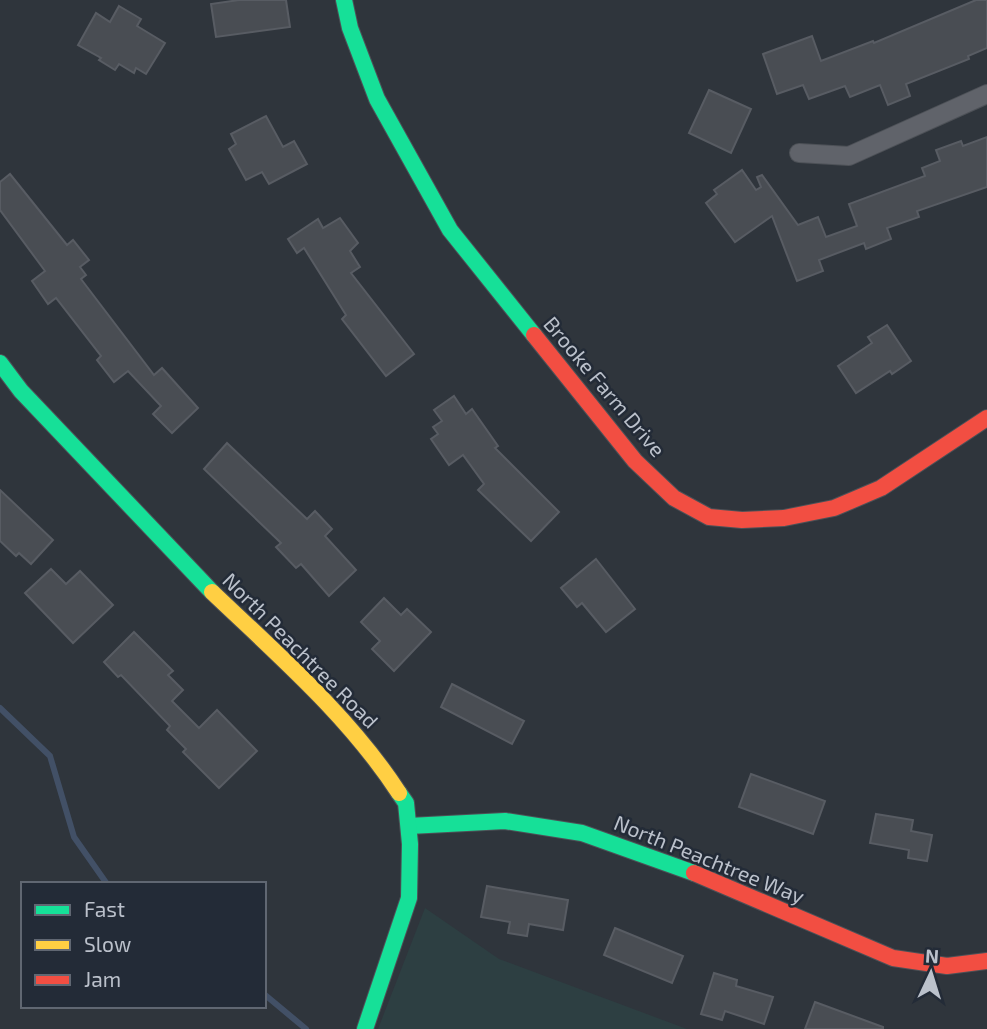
<svg xmlns="http://www.w3.org/2000/svg" width="987" height="1029" font-family="'Exo 2',sans-serif">
<style>
.green{fill:#2d3f42}
.lines{fill:none;stroke-linecap:round;stroke-linejoin:round}
.stream{stroke:#425066;stroke-width:6}
.building{fill:#494d53;stroke:#585c63;stroke-width:2}
.street-casing{stroke:#4d5157;stroke-width:20}
.fast-casing{stroke:#4d5157;stroke-width:18}
.slow-casing{stroke:#4d5157;stroke-width:18}
.jam-casing{stroke:#4d5157;stroke-width:18}
.street{stroke:#60636a;stroke-width:18}
.fast{stroke:#16e098;stroke-width:16}
.slow{stroke:#ffcf43;stroke-width:16}
.jam{stroke:#f24e42;stroke-width:16}
.labels{text-anchor:middle;stroke-width:5;stroke-linejoin:round;paint-order:stroke}
.street-label{font-size:21px;fill:#bbc1cb;stroke:#232b37}
</style>
<rect width="100%" height="100%" fill="#2f353c"/>
<path class="green" d="M425,908L499,959L687,1029H378Z"/>
<g class="lines">
<g class="stream">
<path d="M0,708L50,756L74,837L107,884"/>
<path d="M264,994L306,1029"/>
</g>
</g>
<g class="building">
<path d="M239,0H286L290,27L216,37L211,4Z"/>
<path d="M976,0H987V48L968,56L969,59L906,84L910,96L888,105L880,85L850,97L845,86L809,99L803,85L777,94L763,54L812,36L821,61L873,41L874,43Z"/>
<path d="M119,6L141,19L137,26L165,43L146,74L136,68L134,73L119,64L115,70L99,60L101,58L78,45L96,13L110,22Z"/>
<path d="M709,90L751,109L731,153L689,133Z"/>
<path d="M266,116L283,147L294,141L307,164L269,184L262,172L246,180L229,149L236,144L231,134Z"/>
<path d="M987,137V187L917,211L919,217L887,228L891,239L866,249L864,243L819,260L823,271L797,281L772,216L735,242L706,203L717,194L714,190L742,170L756,190L761,187L757,177L762,175L798,225L818,217L826,237L857,226L849,204L925,176L922,168L940,161L936,150L961,141L963,146Z"/>
<path d="M10,174L67,245L73,240L89,260L80,267L86,275L81,279L154,375L162,368L198,408L172,433L153,414L161,406L128,371L114,382L97,360L101,356L56,298L48,304L32,281L45,271L0,210V182Z"/>
<path d="M340,218L358,243L350,251L360,267L351,273L414,354L386,376L342,319L346,315L304,248L297,253L288,239L318,219L323,228Z"/>
<path d="M887,325L911,361L892,374L890,371L856,393L838,366L872,343L868,337Z"/>
<path d="M454,396L466,414L472,409L498,446L495,448L559,512L531,541L478,490L484,484L463,455L449,465L431,439L438,434L433,427L442,421L434,410Z"/>
<path d="M227,443L307,519L315,511L332,529L325,536L356,570L329,596L301,564L296,568L276,547L281,543L204,469Z"/>
<path d="M0,490L53,540L31,564L19,553L16,556L0,541Z"/>
<path d="M596,559L635,609L606,632L582,603L577,607L561,588Z"/>
<path d="M51,569L66,584L80,571L113,605L73,643L25,593Z"/>
<path d="M384,598L401,615L407,609L431,632L394,671L372,649L380,641L361,622Z"/>
<path d="M134,632L173,671L168,675L183,690L172,701L199,728L217,710L257,751L219,788L183,752L186,749L167,730L170,726L121,675L118,677L104,662Z"/>
<path d="M452,684L524,721L512,744L441,707Z"/>
<path d="M751,774L825,801L813,834L739,807Z"/>
<path d="M876,814L913,820L911,831L932,835L927,861L908,858L909,850L870,843Z"/>
<path d="M487,886L568,900L563,930L529,924L527,936L508,933L510,922L481,917Z"/>
<path d="M615,928L683,956L672,983L604,955Z"/>
<path d="M714,973L737,980L736,986L773,997L764,1024L725,1011L722,1020L701,1014Z"/>
<path d="M815,1002L883,1027V1029H805Z"/>
</g>
<g class="lines">
<defs>
<path id="street" d="M799,153L849,156L987,94"/>
<g id="fast">
<path d="M344,0L350,28L377,99L450,230L534,335"/>
<path d="M0,363L21,391L212,592"/>
<path d="M409,826L505,821L582,833L694,873"/>
<path d="M365,1029L409,898L410,844L406,803L399,793"/>
</g>
<path id="slow" d="M212,592C278,655 349,716 399,793"/>
<g id="jam">
<path d="M534,335L635,461L674,498L709,517L742,520L784,518L834,508L881,488L987,418"/>
<path d="M694,873L893,958L947,966L987,961"/>
</g>
</defs>
<use href="#street" class="street-casing"/>
<use href="#fast" class="fast-casing"/>
<use href="#slow" class="slow-casing"/>
<use href="#jam" class="jam-casing"/>
<use href="#street" class="street"/>
<use href="#fast" class="fast"/>
<use href="#slow" class="slow"/>
<use href="#jam" class="jam"/>
</g>
<g class="labels">
<g class="street-label">
<text transform="translate(604 387) rotate(50)" y="7">Brooke Farm Drive</text>
<text transform="translate(300 651) rotate(45)" y="7">North Peachtree Road</text>
<text transform="translate(709 860) rotate(22)" y="7">North Peachtree Way</text>
</g>
</g>
<rect x="21" y="882" width="245" height="126" fill="#232b37" stroke="#606772" stroke-width="2"/>
<rect x="35" y="905" width="35" height="10" fill="#16e098" stroke="#606772" stroke-width="2"/>
<text x="84" y="917" font-size="21" fill="#bbc1cb">Fast</text>
<rect x="35" y="940" width="35" height="10" fill="#ffcf43" stroke="#606772" stroke-width="2"/>
<text x="84" y="952" font-size="21" fill="#bbc1cb">Slow</text>
<rect x="35" y="975" width="35" height="10" fill="#f24e42" stroke="#606772" stroke-width="2"/>
<text x="84" y="987" font-size="21" fill="#bbc1cb">Jam</text>
<g transform="translate(931 973) rotate(4)" stroke="#232b37" stroke-width="5" paint-order="stroke">
<path d="M0-5L12 26L0 18L-12 26Z" fill="#bbc1cb"/>
<text y="-10" font-size="19" font-weight="bold" text-anchor="middle" fill="#bbc1cb">N</text>
</g>
</svg>
